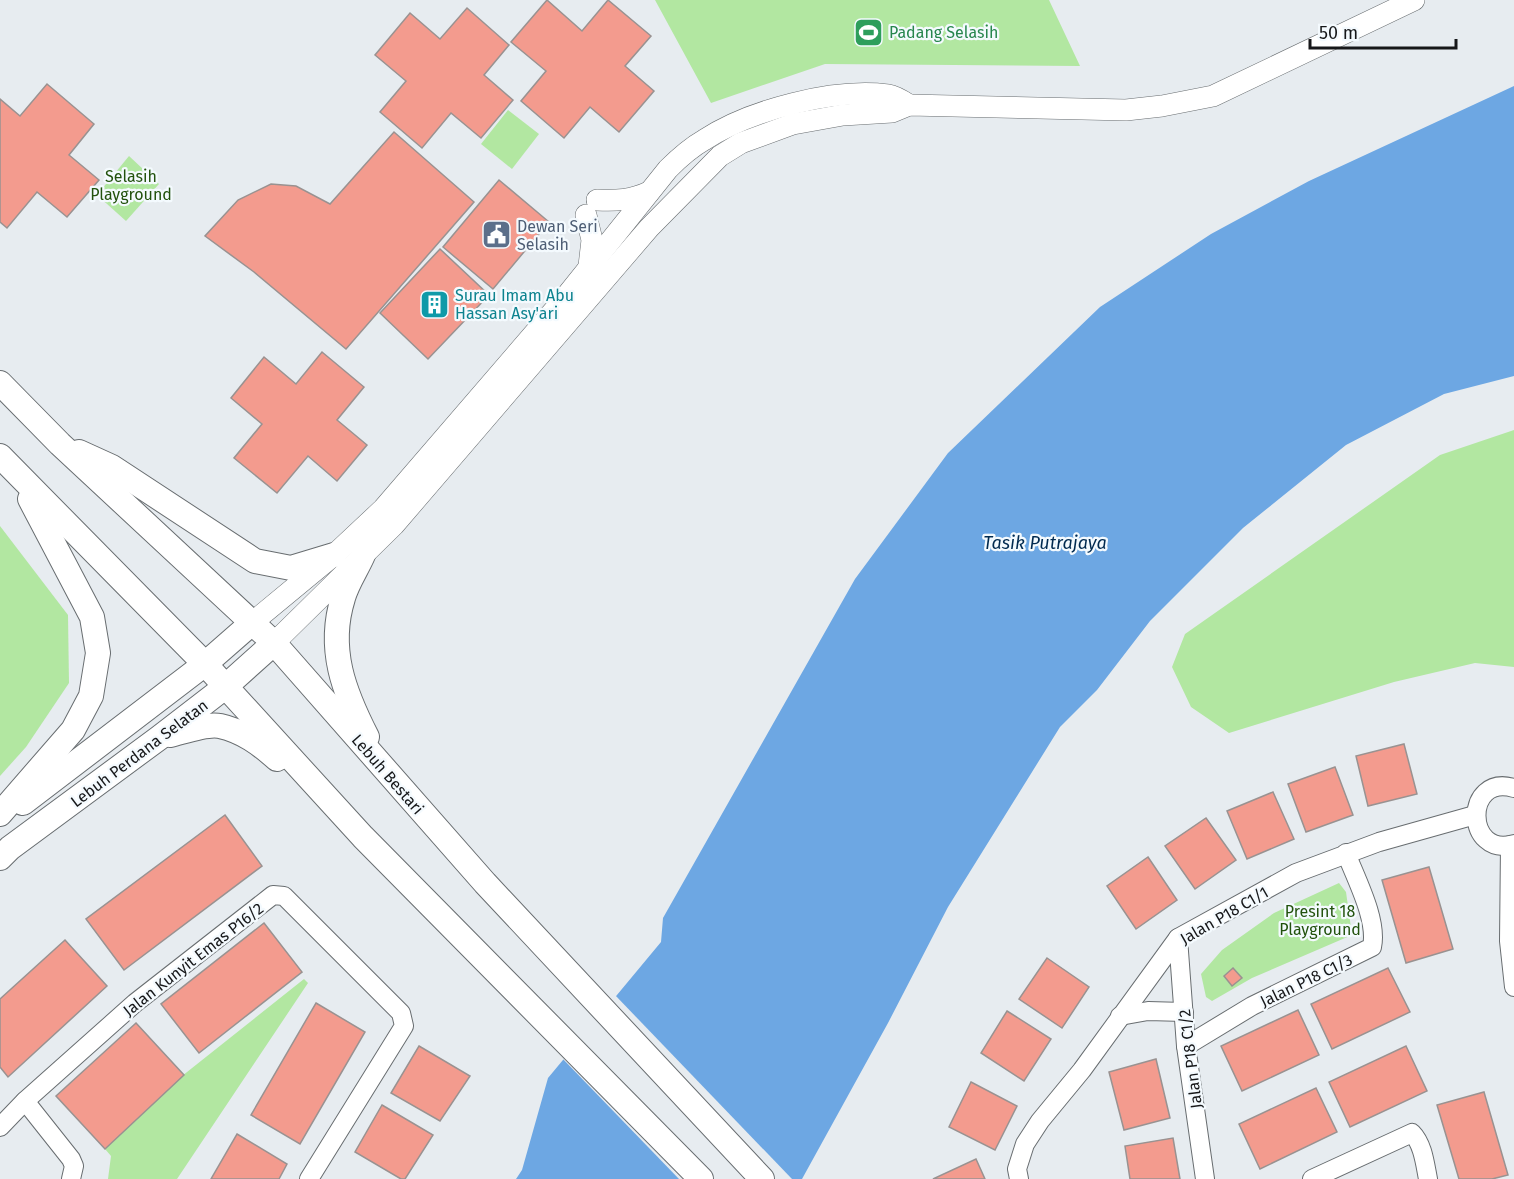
<svg xmlns="http://www.w3.org/2000/svg" width="1514" height="1179" font-family="'Fira Sans',sans-serif">
<style>
.green{fill:#b2e7a1}
.water{fill:#6da7e3}
.pier{fill:#e7ecf0}
.building{fill:#f39b8e;stroke:#999291;stroke-width:1.5}
.lines{fill:none;stroke-linecap:round;stroke-linejoin:round}
.minor-casing{stroke:#686d70;stroke-width:20}
.tertiary-casing{stroke:#686d70;stroke-width:22}
.secondary-casing{stroke:#686d70;stroke-width:26}
.minor{stroke:#fff;stroke-width:18}
.tertiary{stroke:#fff;stroke-width:21}
.secondary{stroke:#fff;stroke-width:24}
.labels{text-anchor:middle;stroke-width:4.5;stroke-linejoin:round;paint-order:stroke}
.leisure-label{font-size:16px;fill:#27864d;stroke:#f4fafe;text-anchor:start}
.park-label{font-size:16px;fill:#22520d;stroke:#f4fafe}
.service-label{font-size:16px;fill:#4e5e75;stroke:#f4fafe;text-anchor:start}
.culture-label{font-size:16px;fill:#0d838f;stroke:#f4fafe;text-anchor:start}
.street-label{font-size:16px;fill:#161719;stroke:#f4fafe}
.water-label{font-size:18px;font-style:italic;fill:#002a50;stroke:#f4fafe}
</style>
<rect width="100%" height="100%" fill="#e7ecf0"/>
<g class="green">
<path d="M655,0H1049L1080,66L825,64L711,103Z"/>
<path d="M508,110L539,134L512,169L481,144Z"/>
<path d="M129,156L159,184L126,221L97,195Z"/>
<path d="M1514,430V667L1475,663L1394,682L1229,733L1191,707L1172,667L1185,634L1440,455Z"/>
<path d="M0,526L68,615L69,683L26,747L0,776Z"/>
<path d="M1339,883L1346,892L1352,935L1252,978L1212,1001L1206,997L1201,974L1222,950L1274,913Z"/>
<path d="M304,979L308,983L177,1179H108L111,1156L105,1149L182,1076Z"/>
</g>
<path class="water" d="M1514,86V376L1444,394L1346,445L1243,528L1150,621L1097,690L1060,727L948,907L888,1023L802,1179H516L522,1170L548,1078L661,942L663,918L855,579L948,453L1100,307L1211,234L1309,181Z"/>
<path class="pier" d="M614,994L792,1179H679L561,1057Z"/>
<g class="building">
<path d="M547,0L582,31L608,0L651,36L625,66L654,91L619,132L590,107L564,138L521,101L546,71L511,42Z"/>
<path d="M467,8L509,45L484,75L513,100L481,138L451,113L422,148L380,112L406,81L375,55L410,13L440,39Z"/>
<path d="M47,84L94,124L69,155L99,180L67,217L37,192L7,228L0,222V99L20,116Z"/>
<path d="M394,132L474,202L346,349L254,272L205,236L238,200L271,184L296,186L330,204Z"/>
<path d="M499,180L549,222L493,289L443,247Z"/>
<path d="M440,249L489,295L428,359L380,313Z"/>
<path d="M322,352L364,387L337,420L367,445L337,481L308,456L277,493L234,458L262,424L231,398L264,357L296,384Z"/>
<path d="M1404,744L1417,794L1368,806L1356,756Z"/>
<path d="M1335,767L1353,815L1306,832L1288,784Z"/>
<path d="M1273,792L1294,839L1247,859L1227,811Z"/>
<path d="M225,815L262,866L124,970L86,919Z"/>
<path d="M1206,818L1236,860L1195,889L1165,846Z"/>
<path d="M1148,857L1177,900L1136,929L1107,886Z"/>
<path d="M1429,867L1453,949L1406,963L1382,880Z"/>
<path d="M264,923L302,972L199,1053L161,1004Z"/>
<path d="M65,940L107,986L8,1077L0,1067V999Z"/>
<path d="M1047,958L1089,987L1062,1028L1019,999Z"/>
<path d="M1233,968L1242,978L1232,986L1224,976Z"/>
<path d="M1388,968L1410,1012L1332,1049L1311,1004Z"/>
<path d="M316,1003L365,1032L300,1144L251,1115Z"/>
<path d="M1298,1010L1319,1055L1242,1091L1221,1046Z"/>
<path d="M1007,1011L1051,1039L1024,1081L981,1053Z"/>
<path d="M136,1023L184,1075L105,1149L56,1096Z"/>
<path d="M419,1046L470,1076L440,1121L391,1093Z"/>
<path d="M1406,1046L1427,1091L1350,1127L1329,1082Z"/>
<path d="M1156,1059L1170,1118L1124,1130L1109,1072Z"/>
<path d="M971,1082L1017,1106L995,1150L949,1127Z"/>
<path d="M1316,1088L1337,1132L1260,1169L1239,1124Z"/>
<path d="M1484,1092L1508,1175L1492,1179H1459L1437,1105Z"/>
<path d="M382,1105L433,1135L405,1179H401L355,1152Z"/>
<path d="M237,1134L287,1164L279,1179H211Z"/>
<path d="M1173,1138L1180,1179H1130L1125,1146Z"/>
<path d="M976,1159L985,1179H933Z"/>
</g>
<g class="lines">
<defs>
<g id="minor">
<path d="M1514,788C1463,773 1465,859 1514,844"/>
<path d="M1510,845L1509,941L1514,987"/>
<path d="M1178,938L1186,1046L1205,1179"/>
<path d="M1120,1016L1148,1011L1184,1012"/>
<path d="M1186,1046L1252,1006L1372,947C1378,920 1356,879 1346,853"/>
<path d="M25,1101L71,1159L74,1166L71,1179"/>
<path d="M0,1127L25,1101L135,1003L273,895L284,896L401,1013L404,1026L309,1179"/>
<path d="M1019,1179L1017,1169L1025,1144L1040,1121L1082,1070L1178,938L1296,873L1379,842L1475,815"/>
<path d="M1312,1179L1412,1133C1423,1144 1425,1164 1428,1179"/>
</g>
<g id="tertiary">
<path d="M597,200C617,201 632,200 649,192"/>
<path d="M586,215L592,240L589,266"/>
<path d="M253,622L334,555L383,509L563,300L668,169C679,158 690,148 704,140C750,110 833,88 888,95C895,96 903,101 909,105"/>
<path d="M274,643L394,525L649,228L720,156L741,143L793,124L843,115L892,112L909,105L1126,110L1162,106L1213,96L1414,0"/>
</g>
<g id="secondary">
<path d="M0,383L60,444L274,643L485,883L762,1179"/>
<path d="M79,452L112,467L255,561L291,568L334,555"/>
<path d="M0,456L205,664L363,837L701,1179"/>
<path d="M363,555C357,569 347,583 343,598C327,649 344,692 367,737"/>
<path d="M170,735C183,732 207,723 220,726C243,731 260,744 277,759"/>
<path d="M23,803L205,664L253,622"/>
<path d="M0,814L73,730L91,696L98,653L92,617L30,499"/>
<path d="M0,858L10,848L159,738L225,687L274,643"/>
</g>
</defs>
<use href="#minor" class="minor-casing"/>
<use href="#tertiary" class="tertiary-casing"/>
<use href="#secondary" class="secondary-casing"/>
<use href="#minor" class="minor"/>
<use href="#tertiary" class="tertiary"/>
<use href="#secondary" class="secondary"/>
</g>
<defs>
<symbol id="stadium-square" viewBox="-11 -11 22 22"><rect x="-9" y="-9" width="18" height="18" rx="4" fill="#2e9e5b" stroke="#f4fafe"/><path d="M0-5a6.5 5 0 1 0 0 10a6.5 5 0 1 0 0-10ZM-3.5-1.8h7v3.6h-7Z" fill="#fff"/></symbol>
<symbol id="civic-square" viewBox="-11 -11 22 22"><rect x="-9" y="-9" width="18" height="18" rx="4" fill="#5c6f8a" stroke="#f4fafe"/><path d="M-.6-6.5H3V-4.5H.6V-3L4-1V1h2V6H-6V1h2V-1L-.6-3ZM-1.2 2.5V6h2.4V2.5Z" fill="#fff"/></symbol>
<symbol id="building-square" viewBox="-11 -11 22 22"><rect x="-9" y="-9" width="18" height="18" rx="4" fill="#0f9aa8" stroke="#f4fafe"/><path d="M-4-6H4V6H1V3H-1V6H-4ZM-2.5-4.3h1.7v1.8h-1.7ZM.8-4.3h1.7v1.8H.8ZM-2.5-1h1.7V.8h-1.7ZM.8-1h1.7V.8H.8Z" fill="#fff"/></symbol>
</defs>
<g fill-rule="evenodd">
<use href="#stadium-square" x="852" y="16" width="33" height="33"/>
<use href="#civic-square" x="480" y="218" width="33" height="33"/>
<use href="#building-square" x="418" y="288" width="33" height="33"/>
</g>
<g class="labels">
<g class="leisure-label">
<text x="889" y="38">Padang Selasih</text>
</g>
<g class="park-label">
<text x="131" y="182">Selasih<tspan x="131" dy="18">Playground</tspan></text>
<text x="1320" y="917">Presint 18<tspan x="1320" dy="18">Playground</tspan></text>
</g>
<g class="service-label">
<text x="517" y="232">Dewan Seri<tspan x="517" dy="18">Selasih</tspan></text>
</g>
<g class="culture-label">
<text x="455" y="301">Surau Imam Abu<tspan x="455" dy="18">Hassan Asy'ari</tspan></text>
</g>
<g class="street-label">
<text transform="translate(139 753) rotate(-37)" y="6">Lebuh Perdana Selatan</text>
<text transform="translate(388 774) rotate(49)" y="6">Lebuh Bestari</text>
<text transform="translate(1224 915) rotate(-30)" y="6">Jalan P18 C1/1</text>
<text transform="translate(193 959) rotate(-38)" y="6">Jalan Kunyit Emas P16/2</text>
<text transform="translate(1306 980) rotate(-26)" y="6">Jalan P18 C1/3</text>
<text transform="translate(1190 1059) rotate(-97)" y="6">Jalan P18 C1/2</text>
</g>
<g class="water-label">
<text x="1045" y="549">Tasik Putrajaya</text>
</g>
</g>
<path d="M1310 39v9h146v-9" fill="none" stroke="#161719" stroke-width="3"/>
<text x="1319" y="39" font-size="18" fill="#161719" stroke="#f4fafe" stroke-width="4.5" paint-order="stroke">50 m</text>
</svg>
